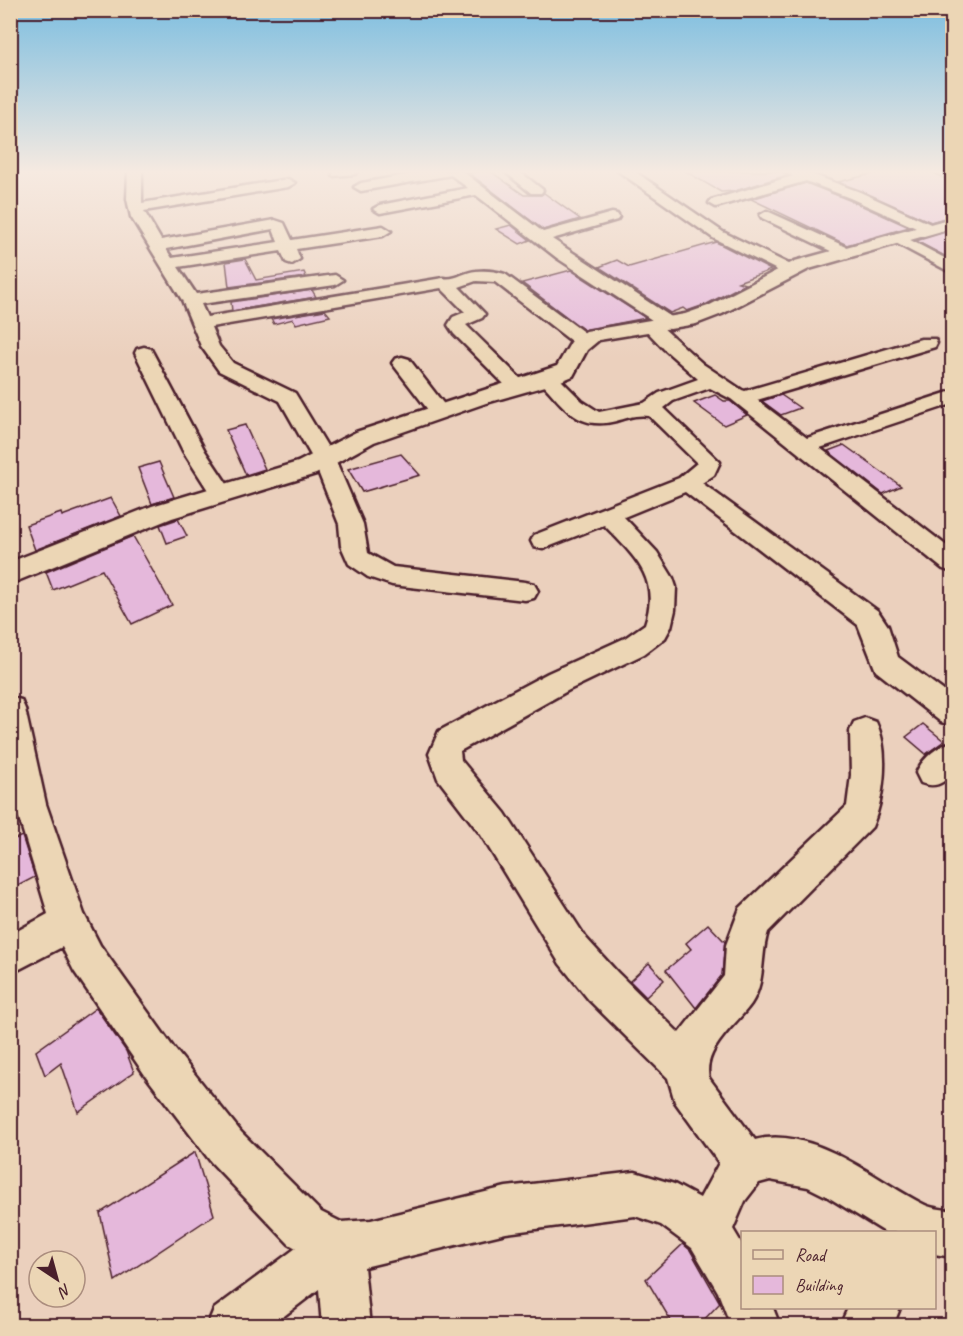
<svg xmlns="http://www.w3.org/2000/svg" width="963" height="1336" font-family="Caveat,sans-serif">
<style>
.building{fill:#e5b8db;stroke:#4a1f2b;stroke-width:1.5}
.lines{fill:none;stroke-linecap:round;stroke-linejoin:round}
.street-casing{stroke:#4a1f2b;stroke-width:5}
.secondary-casing{stroke:#4a1f2b;stroke-width:5}
.street{fill:#ecd6b5;fill-rule:evenodd}
.secondary{fill:#ecd6b5;fill-rule:evenodd}
</style>
<rect width="100%" height="100%" fill="#ebd0bd"/>
<filter id="ink" filterUnits="userSpaceOnUse"><feTurbulence type="fractalNoise" baseFrequency=".0167" numOctaves="2"/><feDisplacementMap in="SourceGraphic" scale="12" xChannelSelector="R" yChannelSelector="G"/><feConvolveMatrix kernelMatrix="1 2 1 2 8 2 1 2 1" color-interpolation-filters="sRGB"/></filter>
<g filter="url(#ink)">
<g class="building">
<path d="M482,171H490L524,195H541L544,193L580,219L543,230L469,173Z"/>
<path d="M685,171H782L787,175L735,191L721,192Z"/>
<path d="M884,171H932L952,183V216L931,222L838,182Z"/>
<path d="M806,183L849,200L909,227L847,245L751,199Z"/>
<path d="M511,225L530,240L520,244L496,229Z"/>
<path d="M952,230V260L916,241Z"/>
<path d="M716,242L771,270L738,282L745,284L707,304L687,311L683,308L670,313L599,267L617,260L629,267Z"/>
<path d="M245,259L256,280L304,272L306,277L229,287L226,262Z"/>
<path d="M571,270L646,318L584,330L522,283Z"/>
<path d="M312,290L316,297L232,311L231,302Z"/>
<path d="M325,310L330,316L296,324L293,319L274,324L271,319Z"/>
<path d="M715,395L724,401H730L747,415L724,425L694,403Z"/>
<path d="M781,395L800,408L781,415L762,401Z"/>
<path d="M245,425L265,469L246,475L226,430Z"/>
<path d="M844,445L851,450L901,486L883,494L828,451Z"/>
<path d="M401,454L420,475L362,492L348,469Z"/>
<path d="M159,462L174,497L152,504L138,468Z"/>
<path d="M111,498L121,516L35,550L26,525L61,513L62,516Z"/>
<path d="M178,519L187,536L167,543L160,525Z"/>
<path d="M133,536L172,605L132,624L102,570L53,590L46,572Z"/>
<path d="M923,724L944,741L926,754L906,737Z"/>
<path d="M22,836L35,877L10,890V841Z"/>
<path d="M708,924L725,942L722,975L696,1008L666,970L691,949L686,943Z"/>
<path d="M649,963L664,980L646,997L630,981Z"/>
<path d="M96,1008L126,1051L134,1072L78,1112L61,1063L45,1075L36,1051Z"/>
<path d="M195,1152L214,1215L115,1281L100,1213Z"/>
<path d="M683,1244L690,1250L720,1303L698,1326H674L646,1279Z"/>
</g>
<g class="lines">
<defs>
<g id="street">
<path d="M128,171H142V203L288,179L295,183L288,187L144,211L161,240L275,220L284,223L292,240L383,226L391,231L383,236L296,249L300,259L292,264L286,262L281,251L178,267L196,294L335,275L343,280L335,285L201,304L207,317L443,278C454,281 464,272 476,271C485,270 496,271 505,274L589,336L591,340L589,344H575L495,282L476,281L459,287L485,314L482,318L466,325L524,382L527,386L524,390H510L454,334L448,325L453,317L465,312L441,288L211,327L219,346L233,363L295,393L335,459L363,524L368,553L393,567L525,582L534,584L538,591L534,598L525,600L392,585L368,577L349,564L341,546L339,524L313,459L280,401L219,371L201,346L182,300L131,217L127,199ZM273,229L278,242L172,258L166,249Z"/>
<path d="M333,171H357L355,174L333,176Z"/>
<path d="M428,171H462L543,232L612,213L617,214L619,217L617,220L552,239L676,320L679,324L676,328L670,329L662,327L703,364L742,390L745,391L921,339H935L937,343L935,347L757,400L807,438L952,391V404L820,448L952,550V572L943,569L731,399L710,388L673,401L664,408L720,462L714,475L702,483L878,611L888,626L898,657L952,697V725L941,722L876,671L858,625L685,492L624,517L657,552L673,578L676,587L675,610L671,627L665,638L644,654L569,690L460,751L461,760L505,813L586,938L617,972L679,1033L724,976L726,945L740,908L847,806L851,775L850,731L854,722L865,718L876,722C890,750 884,799 872,827L768,932C760,956 766,982 751,1004C736,1025 702,1050 709,1078L755,1140C814,1125 876,1181 925,1205C933,1209 944,1209 952,1211V1257L934,1254V1232H885L828,1197L808,1187L770,1180L759,1183L745,1201L733,1229L742,1244V1308H773L780,1326H731L718,1292L692,1248L661,1225L635,1216L506,1233L364,1267L370,1326H322L319,1289L271,1326H207L214,1309L296,1248L289,1244L211,1162L145,1075L74,971L62,947L10,974V935L48,914L10,788V697L21,700L25,709L46,804L84,914L100,945L173,1047L241,1132L321,1212L341,1222L371,1220L506,1187L635,1172L674,1184L700,1198L719,1163L675,1102L668,1078L589,1000L560,964L481,835L438,779L429,754L439,731L548,673L625,638L645,624C661,578 634,556 604,525L543,549L534,547L531,541L534,535L679,478L697,463L649,416C637,414 627,418 616,421C578,431 564,407 541,382L538,378L541,374H555L582,401L599,412L644,403L659,393L698,379L664,349L643,327L646,323L655,322L557,258L476,195L380,213L373,209L380,205L468,188L451,175L361,191L354,187L361,183Z"/>
<path d="M504,171H519L543,190L541,193H531Z"/>
<path d="M618,171H634L723,232L795,267L797,270L789,275L783,273L713,238Z"/>
<path d="M784,171H803L860,192L935,226L938,229L930,234L925,232L850,198L806,181L716,207L709,203L711,200L793,176Z"/>
<path d="M934,171L952,172V181Z"/>
<path d="M767,211L851,249L853,252L845,257L839,255L762,218L760,215Z"/>
<path d="M897,233L952,262V273L892,241L889,238L892,235Z"/>
<path d="M144,347L151,349L153,353L205,451L233,493L229,498L221,500L213,498L183,451L135,353L137,349Z"/>
<path d="M402,357L409,359L446,407L449,411L446,415L439,417L432,415L392,363L395,359Z"/>
<path d="M952,742V774C942,784 935,788 921,783L916,773C923,758 936,747 952,742Z"/>
<path d="M848,1308H900L893,1326H840Z"/>
</g>
<path id="secondary" d="M952,218V228L809,269L722,314L696,324L599,340L587,350L573,376L556,383L486,403L374,442L316,474L172,518L10,584V562L152,506L298,462L356,432L557,366L571,342L586,331L685,314L708,306L795,261Z"/>
</defs>
<use href="#street" class="street-casing"/>
<use href="#secondary" class="secondary-casing"/>
<use href="#street" class="street"/>
<use href="#secondary" class="secondary"/>
</g>
</g>
<linearGradient id="sky" x2="0" y2="1"><stop stop-color="#7dbee0"/><stop offset="0.48" stop-color="#f6eae1"/><stop offset="1" stop-color="#f6eae1" stop-opacity="0"/></linearGradient>
<rect width="963" height="358" fill="url(#sky)"/>
<rect width="963" height="1336" fill="none" stroke="#ecd6b5" stroke-width="36"/>
<rect x="18" y="18" width="927" height="1300" fill="none" stroke="#4a1f2b" stroke-width="2" filter="url(#ink)"/>
<rect x="741" y="1231" width="195" height="78" fill="#ecd6b5" stroke="#ab8d7e" stroke-width="1.5"/>
<rect x="753" y="1250" width="30" height="9" fill="#ecd6b5" stroke="#ab8d7e" stroke-width="1.5"/>
<text x="795" y="1261" font-size="18" fill="#4a1f2b">Road</text>
<rect x="753" y="1276" width="30" height="18" fill="#e5b8db" stroke="#ab8d7e" stroke-width="1.5"/>
<text x="795" y="1291" font-size="18" fill="#4a1f2b">Building</text>
<g transform="translate(57 1279) rotate(144)"><circle r="28" fill="#ecd6b5" stroke="#ab8d7e" stroke-width="1.5"/>
<path d="M0-4.5L10 22L0 15L-10 22Z" fill="#4a1f2b"/>
<text y="-9" font-size="16" font-weight="bold" text-anchor="middle" fill="#4a1f2b">N</text>
</g>
</svg>
